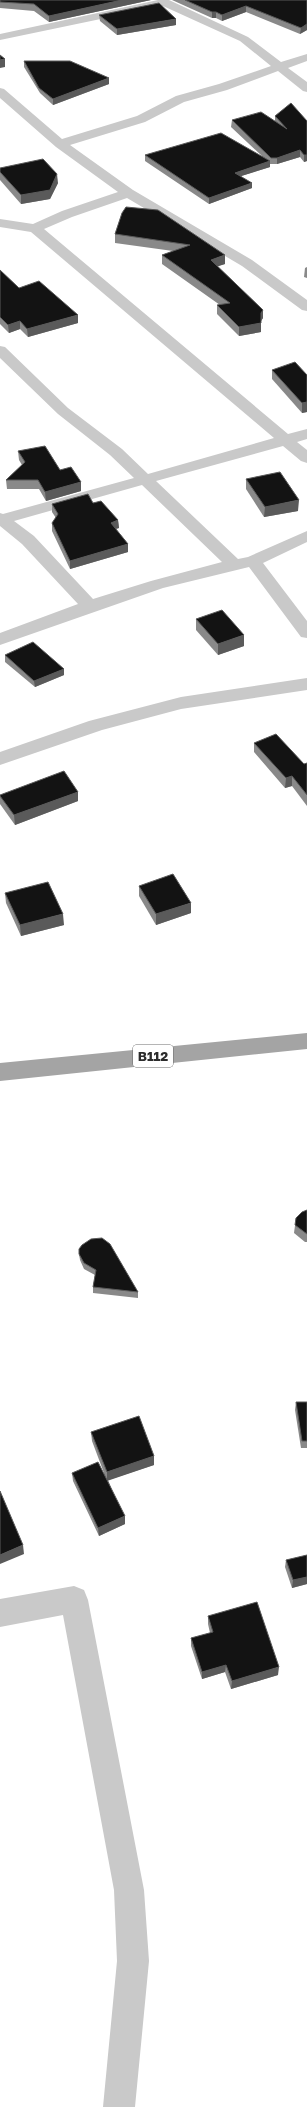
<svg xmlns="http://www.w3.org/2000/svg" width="307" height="2107" font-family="'Golos Text',sans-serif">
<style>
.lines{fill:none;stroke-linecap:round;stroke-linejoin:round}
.minor{fill:#c9c9c9;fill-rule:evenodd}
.major{fill:#a4a4a4;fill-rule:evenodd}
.wall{fill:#898989}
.shaded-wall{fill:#5a5a5a}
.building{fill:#131313;stroke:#5a5a5a}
.labels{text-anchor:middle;stroke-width:4;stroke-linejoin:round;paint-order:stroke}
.shield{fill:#fff;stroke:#6b6b6b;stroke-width:1}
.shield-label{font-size:13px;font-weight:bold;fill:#2c2c2c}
</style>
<rect width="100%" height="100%" fill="#fff"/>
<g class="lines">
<g class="minor">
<path d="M158,0H169L248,37L281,62L307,54V61L288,68L307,82V92L303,91L278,71L227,90L184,102L145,122L70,145L133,190L252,260L307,300V311L302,310L242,266L127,198L72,217L44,229L288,434L307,429V439L297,442L307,450V463L301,461L283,446L156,481L238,559L248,557L307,531V542L263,563L307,621V638L301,637L249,567L163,588L0,645V633L78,604L22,544L0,526V513L3,514L134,478L110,455L58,414L0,358V346L5,347L68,408L122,449L148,474L274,438L31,232L0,227V219L33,224L62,211L118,192L56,147L0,98V88L4,89L62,139L137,116L176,96L219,84L271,66L240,41L163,6L0,40V34ZM142,485L222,562L151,581L93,599L34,536L14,521Z"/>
<path d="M307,678V690L181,709L102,730L0,765V752L89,721L181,697Z"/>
<path d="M74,1586L84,1590L88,1600L144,1890L149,1961L135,2107H103L117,1961L114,1890L63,1615L0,1627V1599Z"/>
</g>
<path class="major" d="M307,1033V1049L0,1081V1063Z"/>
</g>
<g class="wall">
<path d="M0,0H151L49,22L34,11L0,8Z"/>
<path d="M172,0H307V30L300,34L246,12L222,21L216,18H212Z"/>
<path d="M99,15L176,25L117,35L100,21Z"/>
<path d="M24,61L109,84L53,105L40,93L24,67Z"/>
<path d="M275,116L307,121V161L304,162L300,157L277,164H270V167L241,176L252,188L209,204L145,161V155L262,156L231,127L232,120L275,121Z"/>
<path d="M0,168L58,183L50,199L21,204L0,180Z"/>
<path d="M126,207L225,264L217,266L263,310V318L261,321V332L239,336L217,314V305H220L162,264V255L173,251L115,243V234Z"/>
<path d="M307,267V278L304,277L305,268Z"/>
<path d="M0,270L19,288L78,323L28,337L20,329L9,333L0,324Z"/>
<path d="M272,370L307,375V412L302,413L272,379Z"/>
<path d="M18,451L60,470L81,482V491L46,501L39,489H7L6,480L22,465L19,460Z"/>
<path d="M246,479L298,511L264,517L246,489Z"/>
<path d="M93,503L118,520L119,528L116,529L128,544V552L70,569L52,531V523L56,518L52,512V504Z"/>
<path d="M196,619L244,646L218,655L196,630Z"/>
<path d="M5,655L64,669V675L35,687L5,662Z"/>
<path d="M254,743L304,764L307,763V806L292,786L285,788L254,752Z"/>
<path d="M78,792V801L15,825L0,804V796Z"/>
<path d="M139,886L191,913L156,925L139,896Z"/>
<path d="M5,893L64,925L21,936L6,903Z"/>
<path d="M307,1210V1242H305L294,1233L296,1218Z"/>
<path d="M79,1254L138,1292V1298L93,1293V1287L95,1275L84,1269L80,1260Z"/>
<path d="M296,1402H307V1448H301L295,1410Z"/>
<path d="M91,1432L154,1456V1465L108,1480L125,1524L99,1536L73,1481L72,1473H104L92,1441Z"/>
<path d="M307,1555V1584L292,1588L285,1567L286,1560Z"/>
<path d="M208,1616L278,1675L231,1689L225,1672L202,1679L191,1646V1638L210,1633L208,1624Z"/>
</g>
<g class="shaded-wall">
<path d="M122,0H151L49,22V16Z"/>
<path d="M246,6V12L222,21V15Z"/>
<rect x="212" y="12" width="4" height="6"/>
<path d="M176,19V25L117,35V29Z"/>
<path d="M307,24V30L300,34L301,28Z"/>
<path d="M5,59V67L0,68V60Z"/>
<path d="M109,78V84L53,105V99Z"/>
<path d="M300,150V157L277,164V158Z"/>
<path d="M304,155H307V161L304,162Z"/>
<path d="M270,161V167L235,178V173Z"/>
<path d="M57,174L58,183L50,199L21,204V195Z"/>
<path d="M252,183V188L209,204V198Z"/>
<path d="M225,255V264L210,269L211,260Z"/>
<path d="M263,310V318L261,321V313Z"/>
<path d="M78,315V323L28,337L27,329Z"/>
<path d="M20,321V329L9,333L8,325Z"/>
<path d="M261,323V332L239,336V327Z"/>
<path d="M307,402V412L302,413V403Z"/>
<path d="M81,482V491L46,501L45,492Z"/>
<path d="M299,500L298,511L264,517L265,507Z"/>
<path d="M118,520L119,528L111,530V523Z"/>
<path d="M128,544V552L70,569V561Z"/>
<path d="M244,635V646L218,655V644Z"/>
<path d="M64,669V675L35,687L34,681Z"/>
<path d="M292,776V786L285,788L286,778Z"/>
<path d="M78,792V801L15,825L14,815Z"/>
<path d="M191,903V913L156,925V914Z"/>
<path d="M63,914L64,925L21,936L20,925Z"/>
<path d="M154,1456V1465L107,1481V1472Z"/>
<path d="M125,1516V1524L99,1536L98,1528Z"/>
<path d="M23,1545L24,1554L0,1564V1555Z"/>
<path d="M307,1577V1584L292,1588L293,1580Z"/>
<path d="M226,1665L225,1672L202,1679V1672Z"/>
<path d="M279,1667L278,1675L231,1689L232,1681Z"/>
</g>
<g class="building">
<path d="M0,0H122L49,16L34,4L0,2Z"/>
<path d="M185,0H307V24L301,28L246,6L222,15L216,12H212Z"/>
<path d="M159,3L176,19L117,29L99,15Z"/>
<path d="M0,55L5,59L0,60Z"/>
<path d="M24,61H70L109,78L53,99L39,88Z"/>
<path d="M291,103L307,121V155H304L300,150L277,158H271L232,120L261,112L287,129L275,116Z"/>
<path d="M221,133L270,161L235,173L252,183L209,198L145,155Z"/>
<path d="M43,159L57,174L50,190L21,195L0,172V168Z"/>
<path d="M126,207L158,210L225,255L211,260L263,310L261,313V323L239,327L217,305L230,303L162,255L190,245L115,234L122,213Z"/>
<path d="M0,270L19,288L39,281L78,315L27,329L20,321L8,325L0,317Z"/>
<path d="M295,362L307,375V402L302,403L272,370Z"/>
<path d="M45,446L60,470L71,467L81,482L45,492L38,480H6L25,462L18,451Z"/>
<path d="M280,472L299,500L265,507L246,479Z"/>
<path d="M88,494L93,503L101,501L118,520L111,523L128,544L70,561L52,523L58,514L52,504Z"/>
<path d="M222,610L244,635L218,644L196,619Z"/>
<path d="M33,642L64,669L34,681L5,655Z"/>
<path d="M276,734L304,764L307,763V795L292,776L286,778L254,743Z"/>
<path d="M64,771L78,792L14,815L0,796V795Z"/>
<path d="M173,874L191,903L156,914L139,886Z"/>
<path d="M48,882L63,914L20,925L5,893Z"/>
<path d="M307,1210V1234L295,1225L296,1218L302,1212Z"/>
<path d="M102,1238L110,1244L138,1292L93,1287L96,1270L84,1263L79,1254V1249L82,1245L91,1239Z"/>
<path d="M296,1402H307V1441H302Z"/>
<path d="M139,1416L154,1456L107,1472L91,1432Z"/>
<path d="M98,1462L125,1516L98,1528L72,1473Z"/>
<path d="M0,1491L23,1545L0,1555Z"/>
<path d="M307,1555V1577L293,1580L286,1560Z"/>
<path d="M257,1602L279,1667L232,1681L226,1665L202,1672L191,1638L213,1632L208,1616Z"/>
</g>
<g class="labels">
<rect class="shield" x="133" y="1045" width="40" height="22" rx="3"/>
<g class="shield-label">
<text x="153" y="1061">B112</text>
</g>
</g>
</svg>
